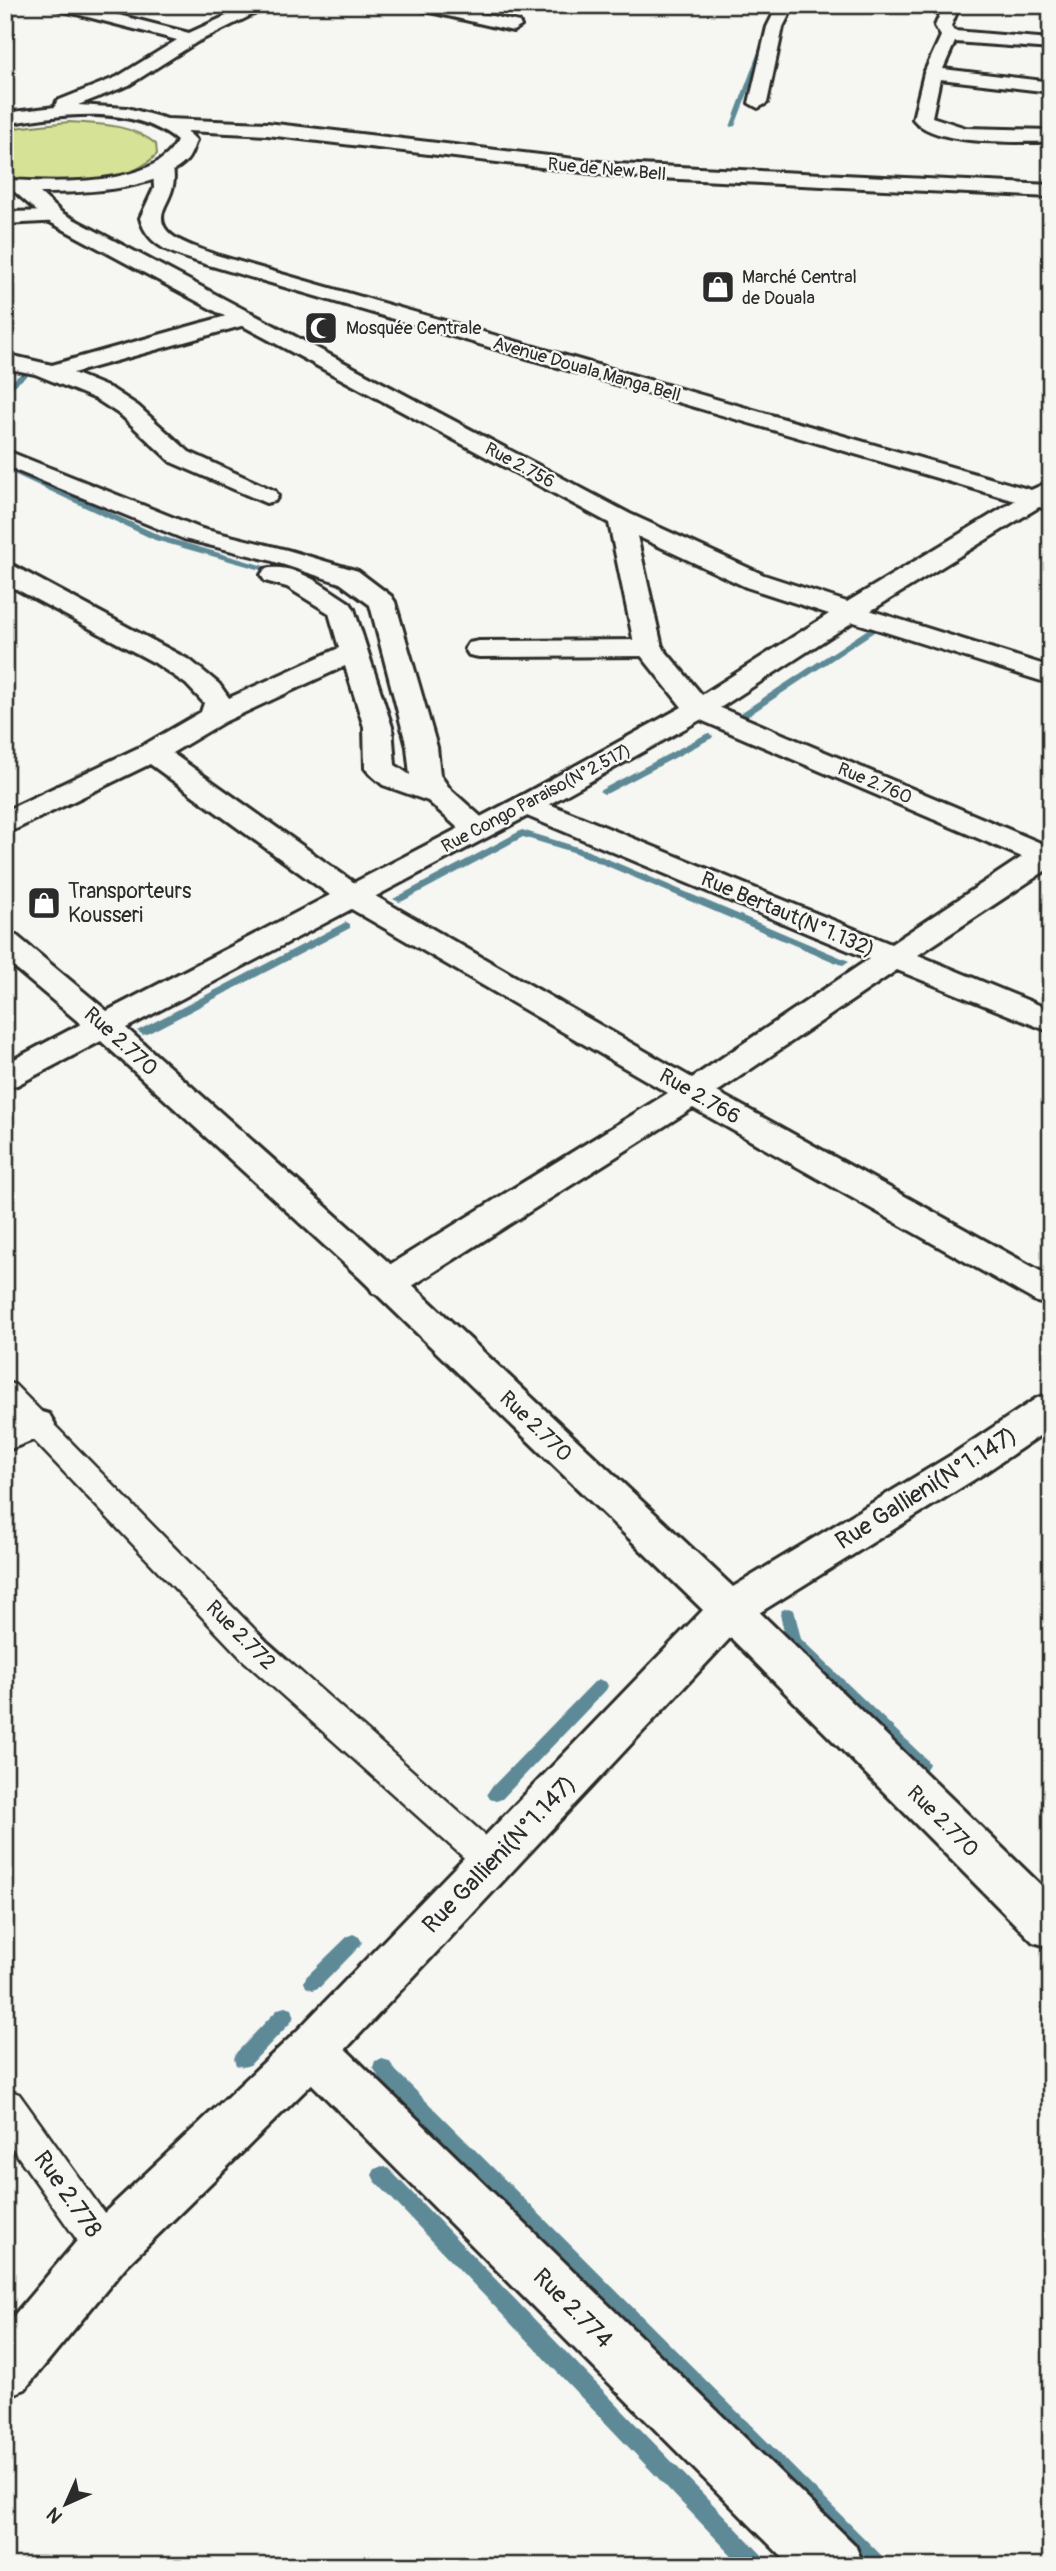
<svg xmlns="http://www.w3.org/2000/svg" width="1056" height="2571" font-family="Pangolin,sans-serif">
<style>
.green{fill:#d6e295;stroke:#808660;stroke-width:2}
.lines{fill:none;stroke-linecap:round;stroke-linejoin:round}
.stream{fill:#5d8a96;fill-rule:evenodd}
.lane-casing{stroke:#2b2b2b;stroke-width:5}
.street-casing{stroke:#2b2b2b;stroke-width:6}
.secondary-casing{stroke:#2b2b2b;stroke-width:6}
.lane{fill:#f6f6f2;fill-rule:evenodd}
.street{fill:#f6f6f2;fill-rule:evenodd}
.secondary{fill:#f6f6f2;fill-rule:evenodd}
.labels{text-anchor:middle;stroke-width:5;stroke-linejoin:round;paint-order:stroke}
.far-street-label{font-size:18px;fill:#2b2b2b;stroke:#f6f6f2}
.far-poi-label{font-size:18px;fill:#2b2b2b;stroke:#f6f6f2;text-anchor:start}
.poi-label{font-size:21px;fill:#2b2b2b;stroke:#f6f6f2;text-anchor:start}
.street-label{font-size:21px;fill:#2b2b2b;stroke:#f6f6f2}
.near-street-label{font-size:24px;fill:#2b2b2b;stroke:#f6f6f2}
</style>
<rect width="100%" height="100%" fill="#f6f6f2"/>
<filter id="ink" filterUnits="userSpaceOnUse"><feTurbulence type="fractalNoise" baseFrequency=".0143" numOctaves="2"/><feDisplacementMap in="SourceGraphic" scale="14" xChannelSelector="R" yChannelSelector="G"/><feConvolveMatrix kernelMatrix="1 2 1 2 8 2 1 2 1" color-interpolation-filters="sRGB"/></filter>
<g filter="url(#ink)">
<path class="green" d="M69,122C99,124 132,124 156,144L157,154C121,192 53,182 5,183V129Z"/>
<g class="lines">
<g class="stream">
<path d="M768,31L771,33L735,126L730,127L765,33Z"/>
<path d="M25,370L32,372L5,393V387Z"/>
<path d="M5,464L161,536L291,574L283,576L155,540L5,470Z"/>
<path d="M877,623L882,626L880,628L748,716L744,717L739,714Z"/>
<path d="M708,733L713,736L712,738L608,793L604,794L599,791Z"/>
<path d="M522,830L584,849L849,961L843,965L839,964L576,853L523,837L403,901L399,902L393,899Z"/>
<path d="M346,922L350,924V928L147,1034L143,1035L137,1031Z"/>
<path d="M788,1608L794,1610L801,1639L926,1759L929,1764L926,1769L920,1771L914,1769L787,1645L780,1614L782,1610Z"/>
<path d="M600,1680L606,1682L608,1686L606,1690L502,1799L496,1801L490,1799L487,1794L490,1789L594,1682Z"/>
<path d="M353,1934L359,1937L362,1942L359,1947L320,1987L313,1990L306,1987L304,1982L306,1977L347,1937Z"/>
<path d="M285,2007L292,2009L294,2015L292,2021L250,2065L243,2067L236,2065L234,2059L236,2053L278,2009Z"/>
<path d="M382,2059L389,2061L396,2071L884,2558L887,2566H860L382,2083L373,2067L375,2061Z"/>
<path d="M382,2166L389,2169L765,2558L768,2566H742L375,2181L372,2175L375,2169Z"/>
</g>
<defs>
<g id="lane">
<path d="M5,1382L15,1385L267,1642L504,1852L510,1862L504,1872L492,1876L480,1872L243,1660L5,1410Z"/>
<path d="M5,2089L19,2094L120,2235L126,2248L120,2261L106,2266L92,2261L5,2138Z"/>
</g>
<g id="street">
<path d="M411,5H442L519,22L521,26L513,31L413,8Z"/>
<path d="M778,5H794L783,27L767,103L758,108L749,103L767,27Z"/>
<path d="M944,5H960L951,26L955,31L1051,39V49L955,42L943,69L1051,82V92L940,79L932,117L966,128L1051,130V142C1017,141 935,147 913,119L924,73L941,36L935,26Z"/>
<path d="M163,163L173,169C176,183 171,194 165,206C150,237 194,246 216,255L1031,490L1051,481V499L1035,506L1026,504L202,263C175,254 148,248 140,218L154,188L153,169Z"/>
<path d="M55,211L62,213L65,217L62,221L5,224V212Z"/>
<path d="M244,311L252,313L255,318L252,323L73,373L112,389L138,406L189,452L275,491L278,496L275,501L266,503L171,462L122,416L96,399L35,374L5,368V354L52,365Z"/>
<path d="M5,450L202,529L287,550L358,571L391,596L395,602L437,747L440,775L450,789L489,824L493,830L489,836L478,839L467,836L428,801L383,785L370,774L365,768L364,727L345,666L224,722L172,753L363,889L692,1078L869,959L515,811L511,805L515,799L526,796L537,799L891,944L1022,857L689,715L685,709L689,703L699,700L709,703L1043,844L1051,842V867L918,955L1051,1010V1032L897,970L717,1092L1051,1277V1305L1037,1302L693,1108L401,1293L387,1296L373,1293L368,1284L373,1275L668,1093L341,903L150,764L16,829L5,832V811L142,746L201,712L204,703L186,684L155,663L5,583V564L14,566L191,661L219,684L229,698L339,648L329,613L287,587L265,581L261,575L265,569C295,562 326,588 350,603L354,609L392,727L395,765L410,775L407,747L370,605L340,583L269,560L184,539L5,466Z"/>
<path d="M850,604L1051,667V684L841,618L837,612L841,606Z"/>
<path d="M649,640L659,642L663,648L659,654L649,656L479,657L469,655L465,649L469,643L479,641Z"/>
<path d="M35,1410L49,1414L55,1424L49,1434L5,1451V1421Z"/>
<path d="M730,1594L746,1599L1051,1895V1947L1033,1942L714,1621L708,1610L714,1599Z"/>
<path d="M312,2028L330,2034L855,2545L864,2566H791L294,2066L286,2050L294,2034Z"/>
</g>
<path id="secondary" d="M51,5H80L189,33L250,5H272L197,42L129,85L78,105L127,108L167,119L267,123L617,164L1051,185V197L617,176L267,135L187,131L196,140C194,146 191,155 187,160C158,191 79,193 40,193L62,213L630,514L764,575L847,602L1026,494L1035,492L1051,495V510L1039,507L859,618L709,715L537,811L126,1028L387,1261L733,1587L953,1454L1037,1398L1051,1394V1428L983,1474L746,1621L330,2066L126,2266L25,2389L5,2397V2326L86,2230L294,2034L703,1610L360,1278L101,1041L17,1085L5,1088V1064L81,1024L5,960V933L17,936L107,1011L515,799L682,707L635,648L609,523L48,221L15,192L5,190V182L11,180C55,183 156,187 177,141C132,103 60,115 5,124V113L55,107L57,101L117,77L177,40L53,8ZM637,536L746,587L829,614L702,695L662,647Z"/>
</defs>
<use href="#lane" class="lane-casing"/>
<use href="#street" class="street-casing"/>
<use href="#secondary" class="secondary-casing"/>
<use href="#lane" class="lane"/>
<use href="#street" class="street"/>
<use href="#secondary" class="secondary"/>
</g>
</g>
<defs>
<symbol id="shop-square" viewBox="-11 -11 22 22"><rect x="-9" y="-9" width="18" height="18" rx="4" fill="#2b2b2b" stroke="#f6f6f2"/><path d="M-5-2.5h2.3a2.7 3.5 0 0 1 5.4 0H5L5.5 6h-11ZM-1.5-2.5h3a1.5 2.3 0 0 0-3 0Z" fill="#fff"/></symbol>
<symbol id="mosque-square" viewBox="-11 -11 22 22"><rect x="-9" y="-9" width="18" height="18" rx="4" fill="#2b2b2b" stroke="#f6f6f2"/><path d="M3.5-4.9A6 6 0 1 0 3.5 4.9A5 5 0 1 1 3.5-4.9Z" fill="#fff"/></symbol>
</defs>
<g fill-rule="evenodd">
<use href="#shop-square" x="699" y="268" width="38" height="38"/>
<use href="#mosque-square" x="302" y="309" width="38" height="38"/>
<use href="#shop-square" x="25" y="884" width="38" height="38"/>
</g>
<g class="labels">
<g class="far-street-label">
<text transform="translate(607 169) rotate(5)" y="6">Rue de New Bell</text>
<text transform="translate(587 369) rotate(16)" y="6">Avenue Douala Manga Bell</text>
<text transform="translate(520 465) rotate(28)" y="6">Rue 2.756</text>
<text transform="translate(875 783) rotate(23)" y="6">Rue 2.760</text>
<text transform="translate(536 798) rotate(-28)" y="6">Rue Congo Paraiso(N°2.517)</text>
</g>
<g class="far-poi-label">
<text x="742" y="283">Marché Central<tspan x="742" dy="21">de Douala</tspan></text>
<text x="346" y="334">Mosquée Centrale</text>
</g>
<g class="poi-label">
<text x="68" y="898">Transporteurs<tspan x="68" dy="24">Kousseri</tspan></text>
</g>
<g class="street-label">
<text transform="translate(788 914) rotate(23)" y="7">Rue Bertaut(N°1.132)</text>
<text transform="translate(121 1041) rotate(42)" y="7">Rue 2.770</text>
<text transform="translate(700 1096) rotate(30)" y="7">Rue 2.766</text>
<text transform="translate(536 1426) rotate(44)" y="7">Rue 2.770</text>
<text transform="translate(241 1635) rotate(45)" y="7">Rue 2.772</text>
<text transform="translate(943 1821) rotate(45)" y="7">Rue 2.770</text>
</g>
<g class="near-street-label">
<text transform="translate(926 1488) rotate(-32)" y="8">Rue Gallieni(N°1.147)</text>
<text transform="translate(499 1854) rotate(-46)" y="8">Rue Gallieni(N°1.147)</text>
<text transform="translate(68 2194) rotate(55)" y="8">Rue 2.778</text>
<text transform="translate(573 2308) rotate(45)" y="8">Rue 2.774</text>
</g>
</g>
<rect width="1056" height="2571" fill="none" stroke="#f6f6f2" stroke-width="28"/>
<rect x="14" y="14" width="1028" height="2543" fill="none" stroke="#2b2b2b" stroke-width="2.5" filter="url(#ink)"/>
<g transform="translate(66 2504) rotate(225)" stroke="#f6f6f2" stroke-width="5" paint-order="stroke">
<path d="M0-5L12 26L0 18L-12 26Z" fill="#2b2b2b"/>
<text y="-10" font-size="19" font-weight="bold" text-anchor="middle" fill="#2b2b2b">N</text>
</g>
</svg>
